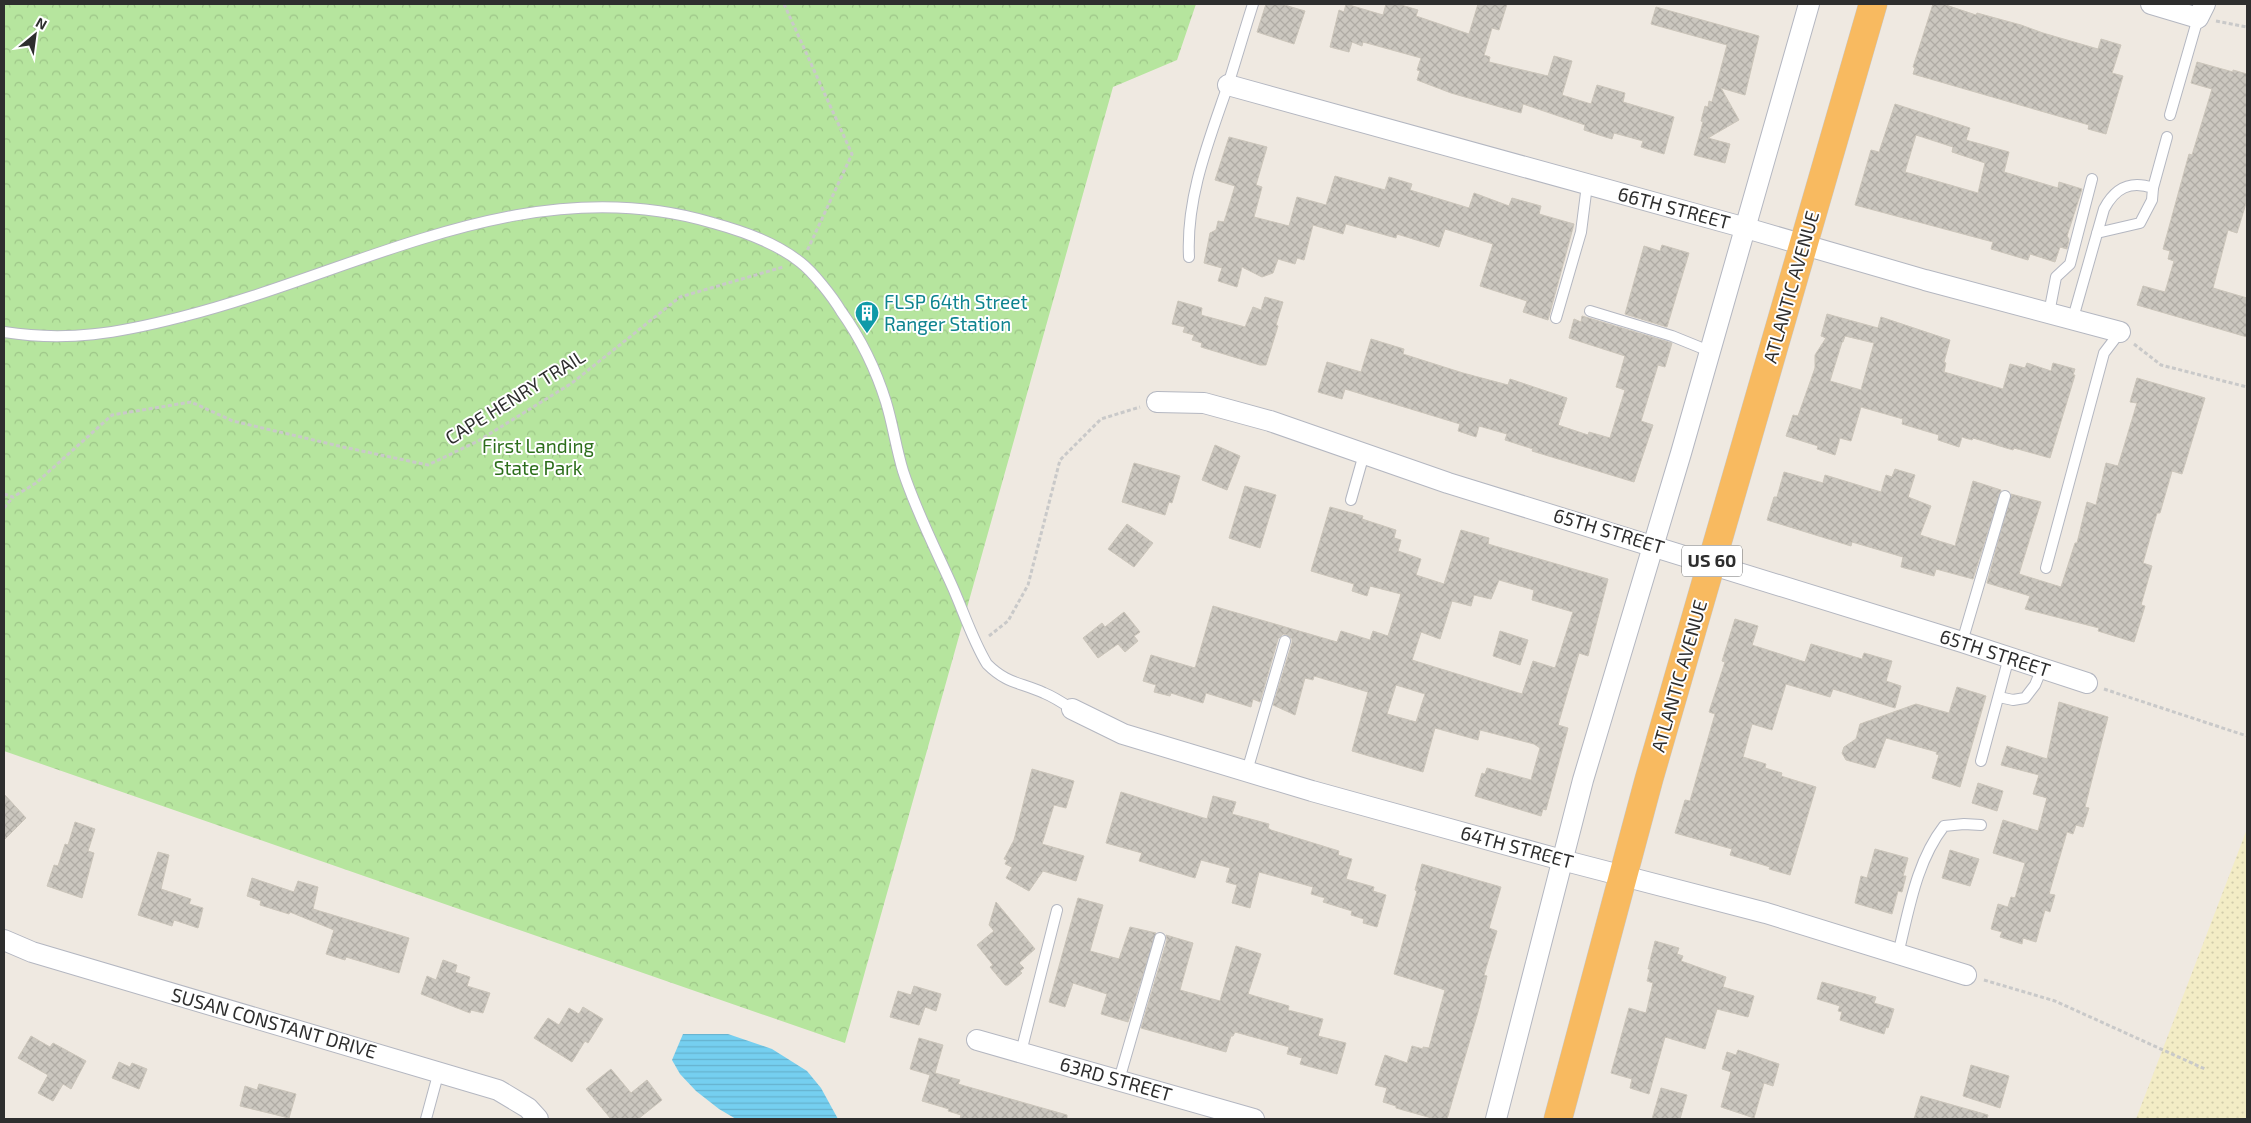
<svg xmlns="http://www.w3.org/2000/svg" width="2251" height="1123" font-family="'Exo 2',sans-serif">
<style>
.sand{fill:url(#sand-dots)}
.park{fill:url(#park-crowns)}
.water{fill:url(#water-rules)}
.building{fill:url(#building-cross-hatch);stroke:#cbc5ba;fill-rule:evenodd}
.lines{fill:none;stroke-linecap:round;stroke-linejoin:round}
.service-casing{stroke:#b4b7c1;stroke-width:12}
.minor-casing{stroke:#b4b7c1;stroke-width:22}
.trunk-casing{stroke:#c9c9c9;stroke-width:29}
.path{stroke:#c9c9c9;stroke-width:3;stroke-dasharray:4 2.5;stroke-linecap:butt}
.service{stroke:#fff;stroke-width:10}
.minor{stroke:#fff;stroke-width:20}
.trunk{stroke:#f8ba60;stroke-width:28}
.labels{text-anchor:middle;stroke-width:4;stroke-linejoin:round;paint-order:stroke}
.shield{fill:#fff;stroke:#6d6d6d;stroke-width:1}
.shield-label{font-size:18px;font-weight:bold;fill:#2e2e2e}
.street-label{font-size:19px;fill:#2e2e2e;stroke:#fff}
.culture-label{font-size:19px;fill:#0d838f;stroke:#fff;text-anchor:start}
.park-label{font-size:19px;fill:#2c6e1b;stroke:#fff}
</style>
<defs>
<pattern id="sand-dots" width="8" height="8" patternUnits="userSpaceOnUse" patternTransform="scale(1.25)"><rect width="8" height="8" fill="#f3ecc5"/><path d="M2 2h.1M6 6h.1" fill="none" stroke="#d1cbaa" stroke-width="1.8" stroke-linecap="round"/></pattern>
<pattern id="park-crowns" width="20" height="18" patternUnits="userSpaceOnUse" patternTransform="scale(1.25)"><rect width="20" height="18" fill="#b6e59e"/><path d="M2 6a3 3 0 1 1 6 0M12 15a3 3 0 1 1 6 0" fill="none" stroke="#9dc588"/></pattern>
<pattern id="water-rules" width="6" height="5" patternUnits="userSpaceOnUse" patternTransform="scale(1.25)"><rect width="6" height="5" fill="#75cff0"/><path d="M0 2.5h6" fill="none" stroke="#66b2ce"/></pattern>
<pattern id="building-cross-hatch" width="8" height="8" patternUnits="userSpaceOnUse" patternTransform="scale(1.25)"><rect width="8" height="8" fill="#cbc7bf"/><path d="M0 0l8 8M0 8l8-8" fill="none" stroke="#afaba4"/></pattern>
</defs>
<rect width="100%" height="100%" fill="#efe9e1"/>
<path class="sand" d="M2247,829V1119H2136Z"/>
<path class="park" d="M4,4H1196L1177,60L1113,87L845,1043L4,751Z"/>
<path class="water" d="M683,1034H728L772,1049L807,1071L821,1088L838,1119H736L719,1109L696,1091L680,1074L672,1060Z"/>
<g class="building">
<path d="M1266,4H1281L1305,11L1294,44L1257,32Z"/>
<path d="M1346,4L1383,15L1386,4H1398L1418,10L1416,16L1469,34L1478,4H1507L1499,30L1492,28L1484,55L1490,57L1489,62L1548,76L1554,56L1572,61L1562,95L1591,104L1597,85L1625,93L1623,102L1674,117L1664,154L1641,147L1643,141L1614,133L1612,139L1596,134L1584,130L1585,125L1523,104L1521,113L1451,93L1417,80L1420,71L1417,70L1421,58L1363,42L1362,46L1352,42L1349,52L1330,47L1339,10L1344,12Z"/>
<path d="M1933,4H1943L1976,15L1977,13L2021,25L2043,33L2098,49L2101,39L2121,45L2112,73L2123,76L2106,134L2088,129L2089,125L1913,74L1915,68L1913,67Z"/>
<path d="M1656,7L1759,36L1745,95L1721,88L1739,120L1708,138L1730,144L1725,163L1694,155L1703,122L1701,121L1705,106L1708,107L1709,101L1712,102L1727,45L1651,24Z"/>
<path d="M2197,62L2233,72V70L2247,74V200L2237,233L2228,230L2213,288L2247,298V337L2137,305L2143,286L2165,292L2174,261L2168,259L2170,251L2163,249L2189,154L2192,155L2212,89L2191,83Z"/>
<path d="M1895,104L1970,128L1966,140L2009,152L2004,172L2058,188L2059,182L2082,189L2067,236L2069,239L2067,249L2060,247L2055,262L2030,254L2028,260L1991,249L1993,242L1855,205L1871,150L1879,152ZM1916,135L1953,147L1952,152L1985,163L1978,193L1905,172Z"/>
<path d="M1229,137L1267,147L1256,185L1262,187L1254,217L1289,226L1297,197L1326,205L1335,176L1385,190L1389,177L1412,184L1410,190L1469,208L1474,193L1509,206L1512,198L1541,206L1539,214L1574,224L1548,320L1523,312L1527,301L1480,286L1493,244L1445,229L1439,247L1397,234L1396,238L1346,224L1343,234L1313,225L1304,260L1297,258L1295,264L1278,259L1273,273L1262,277L1242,267L1237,287L1218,281L1222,268L1204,263L1210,233L1216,230L1218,221L1224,222L1235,186L1215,180Z"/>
<path d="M1662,245L1689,253L1667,327L1625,314L1644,246L1660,251Z"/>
<path d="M1265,297L1283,302L1276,325L1278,326L1266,365H1260L1201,347L1202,343L1192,340L1194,335L1183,332L1185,327L1172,324L1178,301L1202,308L1201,315L1245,327L1253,307L1261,310Z"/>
<path d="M1827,314L1878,328L1881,317L1950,340L1944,362L1946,363L1944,372L2003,389L2010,364L2025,368L2027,363L2051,371L2053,363L2075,369L2073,375H2075L2050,458L2014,448L2013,450L1973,438L1972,440L1962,437L1959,447L1938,440L1939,435L1902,424L1903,419L1861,407L1851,441L1840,438L1835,455L1817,449L1818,446L1786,436L1793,415L1798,416L1815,368V355L1826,338L1821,336ZM1845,336L1874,343L1861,390L1830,381L1842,342H1843Z"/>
<path d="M1582,316L1672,343L1665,367L1658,365L1641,421L1653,425L1634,482L1532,451L1533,449L1505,440L1507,434L1479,426L1476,437L1458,431L1460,424L1345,389L1342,399L1318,392L1327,362L1361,372L1371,339L1404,349L1403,354L1463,373L1508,385L1510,379L1567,398L1558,425L1588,435L1589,432L1610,438L1625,390L1616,387L1625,356L1569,338L1574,319L1581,322Z"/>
<path d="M2137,378L2205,398L2182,474L2172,471L2160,513H2157L2143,563L2152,566L2141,605L2145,606L2134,642L2098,631L2099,628L2025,609L2030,596L1987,583L2011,494L2041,502L2019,574L2061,587L2075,543H2077L2087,502L2096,505L2106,463L2118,466L2137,403L2130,402Z"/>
<path d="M1215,445L1240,456L1227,490L1202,480Z"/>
<path d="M1134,463L1180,476L1172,503L1169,502L1165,515L1122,502Z"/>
<path d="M1895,469L1915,475L1908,497L1931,506L1920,535L1955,546L1973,481L2001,490L1973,579L1936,569L1934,576L1901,567L1903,557L1852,542L1851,546L1767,520L1774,497H1777L1784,472L1823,483L1825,475L1881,492L1886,475L1892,477Z"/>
<path d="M1245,486L1276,495L1260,548L1229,538Z"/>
<path d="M1330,507L1363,516L1362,519L1396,530L1394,538L1401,540L1398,551L1421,559L1416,575L1444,584L1461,530L1489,538L1488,544L1608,579L1588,656L1579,653L1558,725L1568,728L1546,810L1543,809L1541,816L1475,796L1482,773L1485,774L1487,768L1531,780L1540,748L1534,744L1480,730L1478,740L1435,728L1423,772L1352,751L1368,692L1314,676L1313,680L1305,678L1295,715L1273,705L1292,643V639L1287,635L1283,634L1278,639L1260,702L1253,699L1251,707L1206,693L1203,703L1171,693L1170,696L1154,692L1156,685L1143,681L1151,655L1195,668L1213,606L1337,642L1341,631L1370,640L1373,631L1388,636L1401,594L1370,586L1367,596L1352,591L1354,584L1311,571ZM1499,580L1534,590L1532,600L1573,612L1555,668L1533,661L1522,694L1412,660L1421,632L1440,639L1452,601L1471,606L1474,595L1491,599ZM1396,685L1425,694L1416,722L1387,714Z"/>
<path d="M1127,524L1153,543L1134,567L1108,549Z"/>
<path d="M1124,612L1140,632L1134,636L1138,641L1125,652L1118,644L1098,658L1083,638L1102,623L1105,627Z"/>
<path d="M1735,619L1758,626L1752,645L1805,662L1811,644L1862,659L1864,653L1892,661L1886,681L1901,686L1895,708L1833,689L1830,697L1786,684L1772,730L1752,724L1743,757L1766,764L1765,768L1782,773L1781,776L1816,787L1790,875L1769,869L1770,867L1730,855L1732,849L1675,833L1685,800L1690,801L1715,714L1709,712L1725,662L1722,661Z"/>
<path d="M1500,631L1528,640L1520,665L1493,656Z"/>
<path d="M1957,687L1986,696L1960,787L1932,778L1939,755L1936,754L1937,752L1886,738L1875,768L1846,760L1842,753L1844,747L1856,739L1860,724L1916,704L1949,713Z"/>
<path d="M2059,702L2108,717L2085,807L2089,808L2083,827L2076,825L2073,834L2067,832L2049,894L2055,895L2050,912L2045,910L2036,942L2023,938L2022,944L2000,937L2002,932L1991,929L1998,904L2008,907L2011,897L2015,898L2025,863L1993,853L2003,820L2038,831L2047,798L2033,794L2039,775L2001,765L2007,746L2047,759Z"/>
<path d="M1032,769L1074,781L1066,808L1054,805L1042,844L1084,856L1076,881L1043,871L1029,891L1006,878L1012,867L1005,864L1007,860L1004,859L1014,840Z"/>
<path d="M1978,783L2003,791L1997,811L1972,803Z"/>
<path d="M1121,792L1207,819L1213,796L1236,802L1232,814L1269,824L1268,828L1271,830L1339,851L1338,855L1352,859L1346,879L1374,887L1373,891L1386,895L1377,927L1363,923L1364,919L1351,915L1352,911L1323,902L1325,898L1311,894L1313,887L1259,872L1250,908L1232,903L1237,885L1226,882L1230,868L1201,860L1195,878L1139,861L1142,853L1106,843Z"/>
<path d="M4,794L26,818L4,840Z"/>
<path d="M75,822L95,829L88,851L94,853L82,898L47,886L54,865L58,866L65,844L68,845Z"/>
<path d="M1875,849L1908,858L1903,876H1906L1902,892L1898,891L1892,914L1855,903L1861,876L1867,878Z"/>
<path d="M1950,850L1979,859L1970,886L1942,878Z"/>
<path d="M158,852L169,855L161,889L191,899L189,904L203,908L198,928L174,920L172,926L138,915Z"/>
<path d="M1422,864L1501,887L1489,928L1497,931L1484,975L1487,976L1478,1012L1447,1119H1435L1396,1108V1106L1383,1102L1387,1088L1375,1085L1385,1055L1407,1063L1412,1046L1423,1049V1047L1429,1048L1445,990L1394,974L1417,891L1415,890Z"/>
<path d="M252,878L294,892L298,881L318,887L313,909L409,938L399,973L346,957L345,960L326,954L334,930L290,912L289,914L260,905L261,901L247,896Z"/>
<path d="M1078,898L1103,905L1090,951L1119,959L1130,927L1156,933L1128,1022L1101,1014L1107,994L1073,983L1065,1007L1049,1002Z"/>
<path d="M996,902L1035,949L1019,963L1024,968L1020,971L1022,973L1008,985H1005L990,967L993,965L977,945L994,931L989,925Z"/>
<path d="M1166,935L1193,943L1180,990L1220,1001L1236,946L1261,954L1248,994L1289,1006L1288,1010L1323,1019L1318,1036L1346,1043L1337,1074L1300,1064L1302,1058L1287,1054L1289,1047L1235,1032L1233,1036H1231L1226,1052L1141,1028L1167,940Z"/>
<path d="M1655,941L1679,948L1677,954L1683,956L1681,961L1726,977L1723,987L1754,996L1748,1017L1717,1009L1705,1049L1665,1037L1649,1094L1630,1088L1632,1079L1611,1073L1629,1008L1646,1013L1653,983L1647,981L1650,969H1648Z"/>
<path d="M443,960L457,965L455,972L470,977L467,986L490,993L483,1013L471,1010L470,1013L421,994L427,976L436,980Z"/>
<path d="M1822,982L1876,997L1874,1003L1894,1009L1888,1028L1886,1027L1884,1034L1840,1020L1842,1012L1838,1011L1840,1006L1817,999Z"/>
<path d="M914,986L941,994L936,1011L925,1007L919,1025L890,1017L898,991L911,995Z"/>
<path d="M583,1007L603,1019L588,1043L585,1041L572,1062L534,1038L548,1018L559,1025L569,1008L579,1014Z"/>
<path d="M31,1036L50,1047L53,1043L86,1061L71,1089L63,1084L53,1101L38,1093L48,1075L18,1058Z"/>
<path d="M919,1038L943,1045L935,1073L960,1080L958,1084L1067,1115V1119H960L961,1115L948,1111L949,1109L922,1101L930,1075L910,1069Z"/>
<path d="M1738,1050L1779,1064L1773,1086L1764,1083L1754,1118L1721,1107L1731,1072L1722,1069L1727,1052L1736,1055Z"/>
<path d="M119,1062L130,1067L132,1063L147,1069L139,1089L112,1078Z"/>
<path d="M1971,1065L2009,1076L2000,1108L1963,1096Z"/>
<path d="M611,1069L631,1093L647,1080L662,1100L638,1119H611L586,1089Z"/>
<path d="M259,1084L296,1094L289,1118L240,1106L245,1086L257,1090Z"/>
<path d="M1661,1088L1687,1095L1680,1119H1652Z"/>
<path d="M1921,1096L1988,1115L1987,1119H1914Z"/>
</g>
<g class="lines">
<defs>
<g id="service">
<path d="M2170,115L2198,18"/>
<path d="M2153,188L2167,137"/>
<path d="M1189,257C1186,198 1208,143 1227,88C1236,60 1244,32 1253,4"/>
<path d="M1590,311L1672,336L1709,351"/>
<path d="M2049,313L2056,277L2070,264L2092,179"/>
<path d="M1556,318L1581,232L1587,185"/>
<path d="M2073,318L2104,209C2115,188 2130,180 2153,188L2152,200L2140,223L2097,233"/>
<path d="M4,332C68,342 119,333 181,317C357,273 527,167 713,223C742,231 775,242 800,262C813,272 832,296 841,311C861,339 876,370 886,402C893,425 896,448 903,471C916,511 936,550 953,588C964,613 973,641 987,664C1007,684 1020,682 1044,693C1054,697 1063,703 1072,709"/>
<path d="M1351,500L1364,454"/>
<path d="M2046,568L2104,353L2120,332"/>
<path d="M1962,642L2005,496"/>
<path d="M1999,697L2013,700L2025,698L2035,685L2042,668"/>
<path d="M1981,761L2009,657"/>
<path d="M1247,771L1285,641"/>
<path d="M1898,954C1909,910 1916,862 1944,826L1964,824L1981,825"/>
<path d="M1021,1052L1057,910"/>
<path d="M1119,1080L1160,938"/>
<path d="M426,1119L439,1071"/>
</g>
<g id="minor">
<path d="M2151,4L2198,18L2205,4"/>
<path d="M1228,85L1746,228L1925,280L2120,332"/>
<path d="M1157,402L1204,403L1270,421L1448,483L1962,642L2087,683"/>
<path d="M1072,709L1123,734L1312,791L1562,860L1766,913L1966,975"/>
<path d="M4,940L32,952L498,1090L528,1108L538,1119"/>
<path d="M977,1040L1254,1119"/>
<path d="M1496,1119L1583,780L1681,453L1809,4"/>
</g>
<path id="trunk" d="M1558,1119L1649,779L1873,4"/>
</defs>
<use href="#service" class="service-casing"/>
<use href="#minor" class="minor-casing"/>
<use href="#trunk" class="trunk-casing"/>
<g class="path">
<path d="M784,4L852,154L807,251"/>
<path d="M2216,21L2247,27"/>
<path d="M2134,344L2161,365L2247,387"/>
<path d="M4,494L13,497L36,483L112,415L191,402L233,421L343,447L428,465L478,441L572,383L680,297L783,267"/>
<path d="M4,508L13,497"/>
<path d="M989,636L1008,621L1028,585L1060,460L1101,419L1140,407"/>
<path d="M2104,689L2247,736"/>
<path d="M1984,980L2055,1001L2205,1069"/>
</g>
<use href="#service" class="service"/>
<use href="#minor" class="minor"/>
<use href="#trunk" class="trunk"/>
</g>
<defs>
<symbol id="building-pin" viewBox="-11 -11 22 30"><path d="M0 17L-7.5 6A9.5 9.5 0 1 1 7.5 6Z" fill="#0f9aa8" stroke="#fff"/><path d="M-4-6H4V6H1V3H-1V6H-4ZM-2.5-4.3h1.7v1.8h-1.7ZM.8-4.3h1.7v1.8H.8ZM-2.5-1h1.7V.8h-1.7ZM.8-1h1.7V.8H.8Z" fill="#fff"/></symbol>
</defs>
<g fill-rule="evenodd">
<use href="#building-pin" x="853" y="299" width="28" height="38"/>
</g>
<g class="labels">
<rect class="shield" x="1682" y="545.5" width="60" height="31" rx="4"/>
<g class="shield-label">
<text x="1712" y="567">US 60</text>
</g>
<g class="street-label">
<text transform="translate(1674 208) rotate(15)" y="7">66TH STREET</text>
<text transform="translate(1791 287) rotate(-74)" y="7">ATLANTIC AVENUE</text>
<text transform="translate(515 397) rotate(-32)" y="7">CAPE HENRY TRAIL</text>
<text transform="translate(1609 531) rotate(17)" y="7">65TH STREET</text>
<text transform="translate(1995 653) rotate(18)" y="7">65TH STREET</text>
<text transform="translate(1679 676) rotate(-74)" y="7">ATLANTIC AVENUE</text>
<text transform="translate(1517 847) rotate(15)" y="7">64TH STREET</text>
<text transform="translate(274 1023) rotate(16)" y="7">SUSAN CONSTANT DRIVE</text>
<text transform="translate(1116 1079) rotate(16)" y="7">63RD STREET</text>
</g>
<g class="culture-label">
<text x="884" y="309">FLSP 64th Street<tspan x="884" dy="22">Ranger Station</tspan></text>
</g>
<g class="park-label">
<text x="538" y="453">First Landing<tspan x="538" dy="22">State Park</tspan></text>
</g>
</g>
<rect width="2251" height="1123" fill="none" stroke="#2e2e2e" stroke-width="10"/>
<g transform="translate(35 35) rotate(29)" stroke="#ffffff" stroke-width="4" paint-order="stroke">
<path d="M0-4L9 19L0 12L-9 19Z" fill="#2e2e2e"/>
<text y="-8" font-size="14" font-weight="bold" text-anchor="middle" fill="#2e2e2e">N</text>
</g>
</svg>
